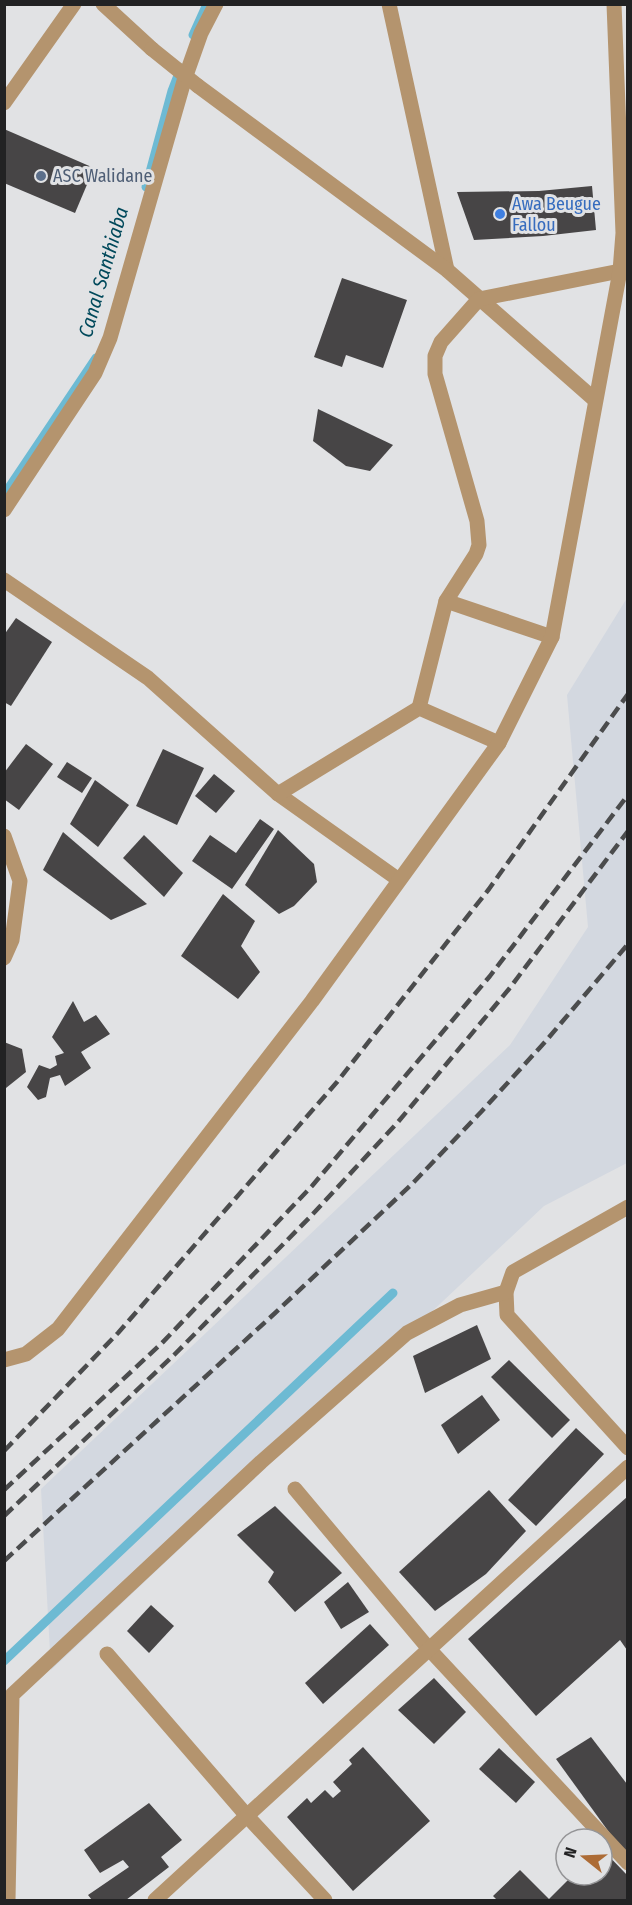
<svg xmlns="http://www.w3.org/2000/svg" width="632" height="1905" font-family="'Fira Sans Condensed',sans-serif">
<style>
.built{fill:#d3d8e0}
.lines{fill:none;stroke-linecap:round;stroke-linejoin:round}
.stream{stroke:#6dbad3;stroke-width:9}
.building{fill:#474546}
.minor{stroke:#b4946e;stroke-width:15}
.rail{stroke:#4b4c4d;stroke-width:4.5;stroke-dasharray:12 6;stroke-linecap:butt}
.minor-bridge{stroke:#b4946e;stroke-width:15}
.service-dot{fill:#5c6f8a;stroke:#e1e2e4;stroke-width:2}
.shop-dot{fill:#3f7fe0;stroke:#e1e2e4;stroke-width:2}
.labels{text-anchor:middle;stroke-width:6;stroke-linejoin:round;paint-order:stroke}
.service-label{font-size:18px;fill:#4e5e75;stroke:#e1e2e4;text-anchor:start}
.shop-label{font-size:18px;fill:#366cbe;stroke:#e1e2e4;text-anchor:start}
.water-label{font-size:20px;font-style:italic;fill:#01495b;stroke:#e1e2e4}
</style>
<rect width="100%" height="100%" fill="#e1e2e4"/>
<path class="built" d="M627,598V1163L544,1206L51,1670L41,1489L510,1045L588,927L567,695Z"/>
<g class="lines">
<g class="stream">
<path d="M193,35L207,4"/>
<path d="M146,187L172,91L181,68"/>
<path d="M4,495L96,358"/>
<path d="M4,1661L393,1293"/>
</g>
</g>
<g class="building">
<path d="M4,129L94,168L75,213L4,183Z"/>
<path d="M592,186L596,230L543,236L474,240L457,192L539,191Z"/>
<path d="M342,278L407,300L383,368L346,355L342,367L314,357Z"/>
<path d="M318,409L393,445L370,471L346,466L313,441Z"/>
<path d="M16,618L52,642L11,706L4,702V635Z"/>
<path d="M26,744L53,764L19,810L4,799V773Z"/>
<path d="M163,749L204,768L177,825L136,806Z"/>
<path d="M67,762L92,778L82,793L57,777Z"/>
<path d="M214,774L235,791L216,813L195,796Z"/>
<path d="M95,780L129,805L98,847L70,824Z"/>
<path d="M260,819L274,829L232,889L192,861L210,835L236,853Z"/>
<path d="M278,830L314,864L317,882L294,906L279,914L245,885Z"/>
<path d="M63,832L147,904L111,920L43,870Z"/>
<path d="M144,835L183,873L164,897L123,858Z"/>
<path d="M223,894L255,921L241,946L260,972L238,999L181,956Z"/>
<path d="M73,1001L84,1022L96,1015L110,1034L81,1052L91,1068L65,1086L60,1075L50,1078L46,1097L38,1100L27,1087L39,1065L50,1069L57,1065L55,1056L64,1053L52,1037Z"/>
<path d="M4,1042L22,1049L26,1072L6,1088Z"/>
<path d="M477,1325L491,1359L425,1393L413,1356Z"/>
<path d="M509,1360L570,1420L552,1438L491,1377Z"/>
<path d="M482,1395L500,1420L458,1454L441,1425Z"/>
<path d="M576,1428L604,1454L536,1526L508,1500Z"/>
<path d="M489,1490L526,1531L486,1574L435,1611L399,1572Z"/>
<path d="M627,1497V1650L620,1640L536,1716L468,1639Z"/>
<path d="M275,1506L342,1573L295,1612L268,1582L274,1572L237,1535Z"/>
<path d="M348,1582L369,1612L341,1629L324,1602Z"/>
<path d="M151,1605L174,1626L149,1653L127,1631Z"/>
<path d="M370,1624L389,1645L323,1704L305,1683Z"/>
<path d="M434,1678L466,1712L434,1744L398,1710Z"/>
<path d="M591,1737L627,1784V1857L556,1759Z"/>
<path d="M363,1747L430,1821L353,1891L287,1817L307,1798L311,1803L325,1790L333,1798L341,1791L333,1782L352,1764L349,1760Z"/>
<path d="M499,1748L535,1782L516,1803L479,1769Z"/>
<path d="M149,1803L182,1840L161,1857L169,1867L126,1900H92L88,1895L129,1867L123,1860L100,1873L84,1850Z"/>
<path d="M602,1849L627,1875V1900H497L493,1896L520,1870L549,1899L573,1875H602Z"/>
</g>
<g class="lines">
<g class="minor">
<path d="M103,4L152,49"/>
<path d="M389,4L447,270"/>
<path d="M198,86L447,270L595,400"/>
<path d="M4,103L74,4"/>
<path d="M4,510L95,373L110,338L184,81L201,33L216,4"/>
<path d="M4,580L148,678L278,794L399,880"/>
<path d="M446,601L476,554L479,545L477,521L435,374V356L441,342L479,299L620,271"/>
<path d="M419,708L446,601L552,637"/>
<path d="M278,794L419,708L499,743"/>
<path d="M4,836L20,881L12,940L4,958"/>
<path d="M628,1207L513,1272L506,1292L507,1315L628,1448"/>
<path d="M4,1360L26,1354L58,1329L312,1001L499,743L552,637L620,271L623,233L614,4"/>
<path d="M295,1489L429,1649L628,1863"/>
<path d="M107,1654L247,1816L325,1900"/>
<path d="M8,1900L12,1695L261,1462L407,1333L460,1305L506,1292"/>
<path d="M155,1900L628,1467"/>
</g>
<g class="rail">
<path d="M4,1451L118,1333L337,1082L489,889L628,694"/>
<path d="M4,1490L162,1343L312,1186L490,976L628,795"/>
<path d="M4,1516L174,1355L311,1216L398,1122L509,989L628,831"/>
<path d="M4,1561L274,1314L412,1184L481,1112L545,1042L628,944"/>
</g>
<path class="minor-bridge" d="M152,49L198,86"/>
</g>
<circle class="service-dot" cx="41" cy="176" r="6"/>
<circle class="shop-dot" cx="500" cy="214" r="6"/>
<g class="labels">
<g class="service-label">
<text x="53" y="182">ASC Walidane</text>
</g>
<g class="shop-label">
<text x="512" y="210">Awa Beugue<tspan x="512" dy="21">Fallou</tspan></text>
</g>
<g class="water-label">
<text transform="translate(103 272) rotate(-74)" y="7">Canal Santhiaba</text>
</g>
</g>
<rect width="632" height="1905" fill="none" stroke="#222223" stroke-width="12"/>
<g transform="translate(584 1857) rotate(288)"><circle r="28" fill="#e1e2e4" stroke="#959597" stroke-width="1.5"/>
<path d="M0-4.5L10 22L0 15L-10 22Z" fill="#ad6c36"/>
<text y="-9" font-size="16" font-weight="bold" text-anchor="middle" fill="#222223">N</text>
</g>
</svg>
